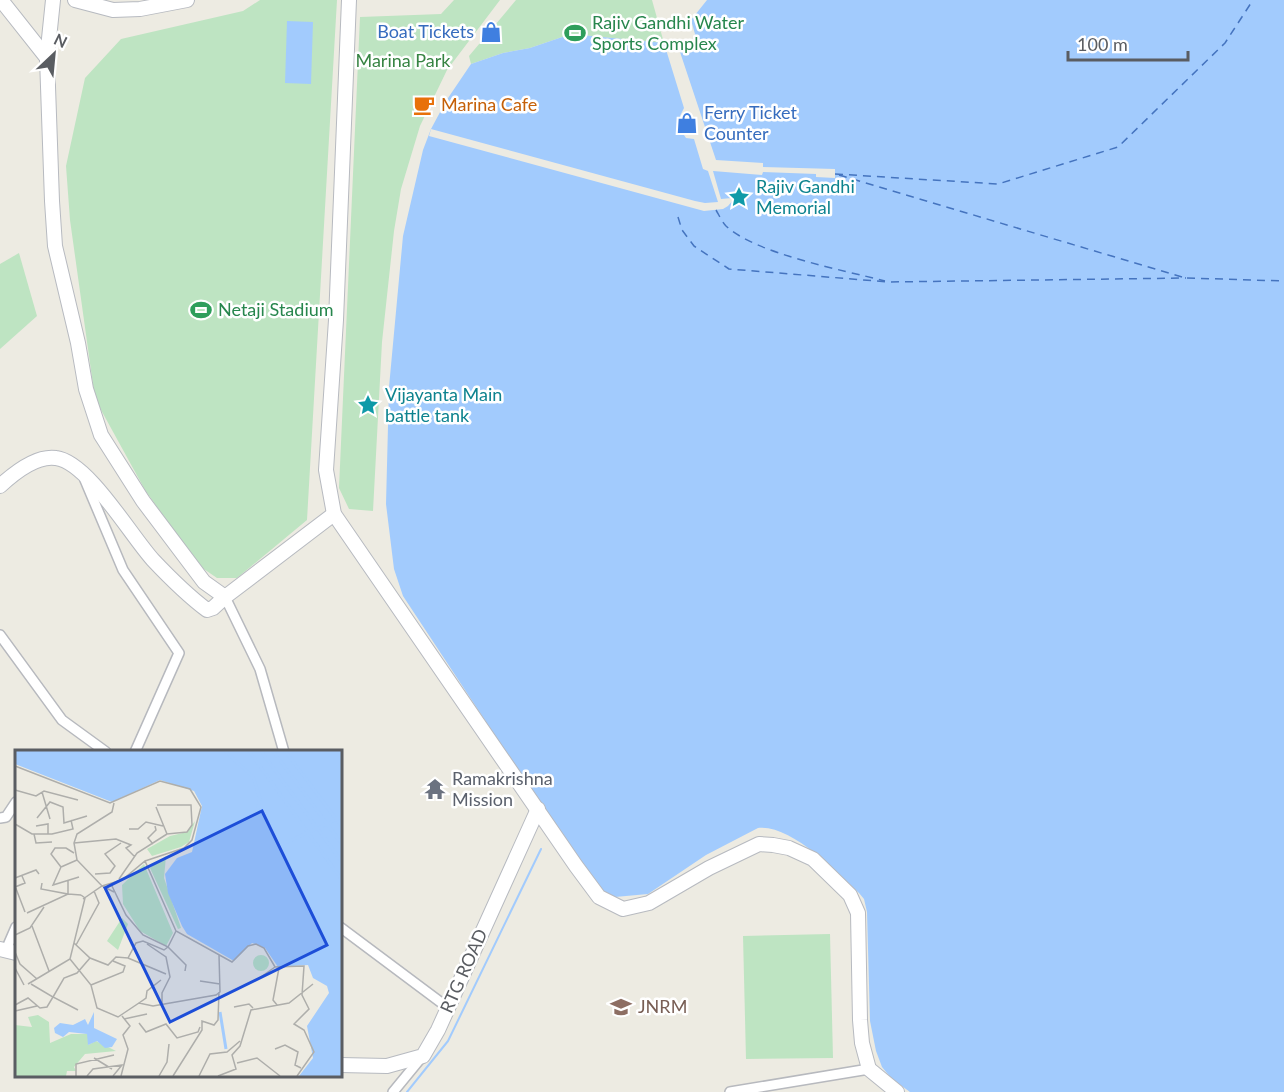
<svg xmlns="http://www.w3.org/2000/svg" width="1284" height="1092" font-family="Lato,sans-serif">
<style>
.green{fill:#bee4c2}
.water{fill:#a2cbfd}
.pier{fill:#edebe2}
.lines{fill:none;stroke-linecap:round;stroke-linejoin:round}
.stream{stroke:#a2cbfd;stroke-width:2}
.ferry{stroke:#4574bf;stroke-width:1.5;stroke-dasharray:8 6;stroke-linecap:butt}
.street-casing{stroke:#b7b9be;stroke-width:12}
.secondary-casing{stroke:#b7bac0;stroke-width:16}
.street{stroke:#fff;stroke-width:9}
.secondary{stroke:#fff;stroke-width:14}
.labels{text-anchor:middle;stroke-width:5;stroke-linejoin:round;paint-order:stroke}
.leisure-label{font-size:18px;fill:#27864d;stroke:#fff;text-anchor:start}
.shop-label{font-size:18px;fill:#366cbe;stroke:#fff;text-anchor:end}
.park-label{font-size:18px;fill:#378443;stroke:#fff}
.food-label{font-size:18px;fill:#c56008;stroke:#fff;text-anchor:start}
.culture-label{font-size:18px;fill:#0d838f;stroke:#fff;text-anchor:start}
.worship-label{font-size:18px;fill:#5b616d;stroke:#fff;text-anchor:start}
.street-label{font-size:18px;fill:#5a5d62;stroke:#fff}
.education-label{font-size:18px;fill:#785e54;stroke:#fff;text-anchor:start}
.inset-river{fill:none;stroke:#a2cbfd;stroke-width:3}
.inset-road{fill:none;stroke:#aeaeab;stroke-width:1.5}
.view{fill:#1d4ed8;fill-opacity:0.15;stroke:#1d4ed8;stroke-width:3}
.inset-edge{fill:none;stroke:#5a5d62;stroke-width:3}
</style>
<rect width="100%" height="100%" fill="#edebe2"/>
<g class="green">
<path d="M260,0H337L307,520L237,578H217L198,565L145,490L95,399L70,220L66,166L85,78L121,39L243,11Z"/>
<path d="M454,0H500L447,70L420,126L401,189L394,231L382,342L373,511L349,509L339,488L360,17L441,14Z"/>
<path d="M516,0H652L664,43L571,34L530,48L503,53L471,64L469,56Z"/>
<path d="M19,253L37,316L0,349V264Z"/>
<path d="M830,934L833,1058L746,1059L743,936Z"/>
</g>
<g class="water">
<path d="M707,0H1284V1092H910L891,1078L882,1067L876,1051L870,1021L867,912L864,899L859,893C835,871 792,825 758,828L706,855L648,894L615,897L603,892L527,784L403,596L394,569L386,504L389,387L403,236L423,150L431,129L446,101L471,64L503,53L530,48L571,34L664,43L676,40L683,47L692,44L695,34L691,20Z"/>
<path d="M287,21L313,22L311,84L285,83Z"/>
</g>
<path class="pier" d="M676,40L716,160L763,163V167L835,169V178L816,177V174L763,172L762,175L713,171L721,199L732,198L734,193L740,190L744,192L746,198L740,204L733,200L728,206L723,209L704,211L429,136L431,129L695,201L705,203L718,202L708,171L703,169L694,139L686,138L680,129V116L684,108L664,43Z"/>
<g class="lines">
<path class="stream" d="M407,1092L448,1041L541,849"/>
<g class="ferry">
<path d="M835,174L998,184L1118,147L1225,43L1253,0"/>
<path d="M839,175L1182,277"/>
<path d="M716,210C719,215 722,222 726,226C756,254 843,270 885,281"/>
<path d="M678,217L682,230L694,246L729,269L889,282L1186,278"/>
<path d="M1187,278L1284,281"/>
</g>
<defs>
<g id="street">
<path d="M85,480L123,570L179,653L135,752"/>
<path d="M225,597L260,669L284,752"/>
<path d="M0,635L62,720L106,752"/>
<path d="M0,818L6,817L16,802"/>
<path d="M340,927L447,1007"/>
<path d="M6,950L16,927"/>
<path d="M393,1092L421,1058"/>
<path d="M730,1092L869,1069"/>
</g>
<g id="secondary">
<path d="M1,0L47,58"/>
<path d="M53,0L47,58L52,201L55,246L78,343L86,389L101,435L143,501L204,582L225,597L334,514"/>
<path d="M75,0L113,10L140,9L187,0"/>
<path d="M349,0L336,320L326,470L334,514L576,866L599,897L623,909L649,903L709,868L759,844L773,845L789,848L813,859L850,895L858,913L860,1020L862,1043L869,1069L897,1092"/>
<path d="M0,486C14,473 36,455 56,458C88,462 131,536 153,560C170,578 187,595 207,610L213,608L225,597"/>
<path d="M0,949L16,953"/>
<path d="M340,1065L387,1066L423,1056L438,1030L538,809"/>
</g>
</defs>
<use href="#street" class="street-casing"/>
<use href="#secondary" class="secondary-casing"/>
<use href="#street" class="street"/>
<use href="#secondary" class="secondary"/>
</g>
<defs>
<symbol id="shop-bare" viewBox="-9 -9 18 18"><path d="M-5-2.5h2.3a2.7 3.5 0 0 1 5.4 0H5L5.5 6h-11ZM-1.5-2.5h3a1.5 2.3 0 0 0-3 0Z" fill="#3f7fe0" stroke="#fff" stroke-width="2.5" paint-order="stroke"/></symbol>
<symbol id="stadium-bare" viewBox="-9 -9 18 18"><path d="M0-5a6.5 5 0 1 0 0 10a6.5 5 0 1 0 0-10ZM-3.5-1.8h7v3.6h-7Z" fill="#2e9e5b" stroke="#fff" stroke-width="2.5" paint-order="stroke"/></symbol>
<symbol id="cafe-bare" viewBox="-9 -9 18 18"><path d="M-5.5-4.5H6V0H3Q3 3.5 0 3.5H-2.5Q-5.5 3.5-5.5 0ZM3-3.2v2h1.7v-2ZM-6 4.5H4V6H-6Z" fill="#e8710a" stroke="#fff" stroke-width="2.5" paint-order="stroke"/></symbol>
<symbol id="sight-bare" viewBox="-9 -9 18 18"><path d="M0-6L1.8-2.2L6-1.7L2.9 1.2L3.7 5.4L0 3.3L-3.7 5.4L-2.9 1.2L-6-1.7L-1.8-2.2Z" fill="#0f9aa8" stroke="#fff" stroke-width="2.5" paint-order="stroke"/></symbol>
<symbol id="temple-bare" viewBox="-9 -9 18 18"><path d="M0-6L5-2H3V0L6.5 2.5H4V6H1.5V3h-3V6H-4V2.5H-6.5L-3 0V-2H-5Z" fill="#6b7280" stroke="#fff" stroke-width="2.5" paint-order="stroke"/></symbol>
<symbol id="university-bare" viewBox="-9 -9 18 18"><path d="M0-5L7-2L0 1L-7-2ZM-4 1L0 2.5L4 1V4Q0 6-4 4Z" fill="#8d6e63" stroke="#fff" stroke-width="2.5" paint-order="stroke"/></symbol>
</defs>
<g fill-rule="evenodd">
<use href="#shop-bare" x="476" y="17" width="30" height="30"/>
<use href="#stadium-bare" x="560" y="18" width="30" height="30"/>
<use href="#cafe-bare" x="409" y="90" width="30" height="30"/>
<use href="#shop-bare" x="672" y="108" width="30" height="30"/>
<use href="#sight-bare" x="724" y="182" width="30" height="30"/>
<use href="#stadium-bare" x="186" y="295" width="30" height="30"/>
<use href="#sight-bare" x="353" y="390" width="30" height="30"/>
<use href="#temple-bare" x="420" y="774" width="30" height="30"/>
<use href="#university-bare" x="606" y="992" width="30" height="30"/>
</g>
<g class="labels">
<g class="leisure-label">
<text x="592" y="29">Rajiv Gandhi Water<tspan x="592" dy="21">Sports Complex</tspan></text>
<text x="218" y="316">Netaji Stadium</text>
</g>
<g class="shop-label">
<text x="474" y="38">Boat Tickets</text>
<text x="704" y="119" text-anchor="start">Ferry Ticket<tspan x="704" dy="21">Counter</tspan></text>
</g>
<g class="park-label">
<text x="403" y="67">Marina Park</text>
</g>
<g class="food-label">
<text x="441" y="111">Marina Cafe</text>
</g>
<g class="culture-label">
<text x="756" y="193">Rajiv Gandhi<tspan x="756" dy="21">Memorial</tspan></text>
<text x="385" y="401">Vijayanta Main<tspan x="385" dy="21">battle tank</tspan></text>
</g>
<g class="worship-label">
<text x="452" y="785">Ramakrishna<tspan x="452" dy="21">Mission</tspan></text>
</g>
<g class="street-label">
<text transform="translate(464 971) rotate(-66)" y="6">RTG ROAD</text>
</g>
<g class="education-label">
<text x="638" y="1013">JNRM</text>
</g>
</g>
<g transform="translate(15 750)">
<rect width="327" height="327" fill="#edebe2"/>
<path d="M180,71L174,92L166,97L137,106L132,99L155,86L172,82ZM151,106L149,128L166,178L163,179L135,118ZM129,114L158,183L151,196L125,181L108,154L107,135ZM107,168L113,174L103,200L92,191ZM238 213a8 8 0 1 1 16 0a8 8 0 1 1-16 0ZM23,265L34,272L35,293L56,284H73V295L81,291L101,301L70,304L59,317L61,321H52L51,326H0V275L17,277L13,267Z" fill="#bee4c2"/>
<path d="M0,1H327V326H284L298,308L292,276L314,243L312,236L298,228L293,215L263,217L250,198L237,193L219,211L172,184L167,176L153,143L150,124L162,108L177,102L187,56L179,41L145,30L97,52L0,14ZM79,262V278L102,289L97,297L90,298L82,291L73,295L72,284L54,282L48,287L40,283L39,278L45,273L58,275L70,269L73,275Z" fill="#a2cbfd"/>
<path class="inset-river" d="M234,1L327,130M246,1L327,112M258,1L327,94M270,1L327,77M206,108L252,101L327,67M202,109L223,101L236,89L245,48L238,27L210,1M190,121L210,120M186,124L195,127L248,103M205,262L211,299"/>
<path class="inset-road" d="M0,16L95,53L145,31L175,39L186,57L177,90L169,98L130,111M0,40L21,46L29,41L63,50M27,42L35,69M99,53L97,62L62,84L59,93L62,110L87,136L99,142M141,57L152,84L172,82L177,75L176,55H142M22,68L35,52L48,57L49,73L72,66M0,74L17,84H37L58,79L56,70M21,76L33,74V84M114,79H123L131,72L148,76M19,84L21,93L37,92M59,93L101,89L116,95L111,98L120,107M138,94L133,88L141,80L140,76M59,103L51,98H40L36,104L46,117L62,110M46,117L38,135L64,127M80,124L95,123L100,116L90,104L106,93M0,128L21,120L24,124M104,129L122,103L152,84M27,133L26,139L53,144V131M96,134L111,165L128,185L153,197L161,181M0,136L10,162M0,137L10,133L7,126M68,149L87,136L107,130L130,111L161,181L217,212L233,196L241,194L249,198L260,217L289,216L287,245L294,259L279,274L289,280L299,302L282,326M12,163L53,144L66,145M17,176L34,221M0,185L15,178L29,157M59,193L75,208L93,215L101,207L113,208L121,193L128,191L149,200L153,197L171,215L170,221M132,194L151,207L155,227L147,243V254M61,195L84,153L79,141M0,202L5,214L22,229M113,208L151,224M55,209L76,235L82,258L103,267L124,253L138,256L201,245L205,242L204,205M0,218L9,235M243,229L260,217M185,231L205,234M13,234L55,209L70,148L66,145M76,235L108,222L110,216L98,211M124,253L131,248L132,241L146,230M0,255L13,248L25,258L32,257L38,247L16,234M262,255L258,250L264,218M219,257L234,254L238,258M63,260L38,247L49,228L62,223L75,208M0,261L22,256M109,269L132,264M124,273L131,282L151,274L162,288L183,282L185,277M260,299L270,295L283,302L280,315L286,318M79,308L97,319M222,313L242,308L265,326M61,326V314L99,305M72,326L78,319L107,315L98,326M106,326L113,299L108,285L115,276L107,266M144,326L152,312L154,294M158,326L187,280V271L199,275L203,270L204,242M184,326L195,304L212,302L225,291M203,326L221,319L217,305L225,296L236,260L274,253L298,234"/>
<path class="view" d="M247,61L312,195L155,272L90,138Z"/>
<rect width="327" height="327" class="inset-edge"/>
</g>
<g transform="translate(54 54) rotate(26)" stroke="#ffffff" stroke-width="4.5" paint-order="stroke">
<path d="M0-4.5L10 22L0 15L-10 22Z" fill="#5a5d62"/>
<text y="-9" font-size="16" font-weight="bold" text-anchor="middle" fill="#5a5d62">N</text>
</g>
<path d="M1068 51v9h120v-9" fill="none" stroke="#5a5d62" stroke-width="3"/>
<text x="1077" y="51" font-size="18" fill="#5a5d62" stroke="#ffffff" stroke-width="4.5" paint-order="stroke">100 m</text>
</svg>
